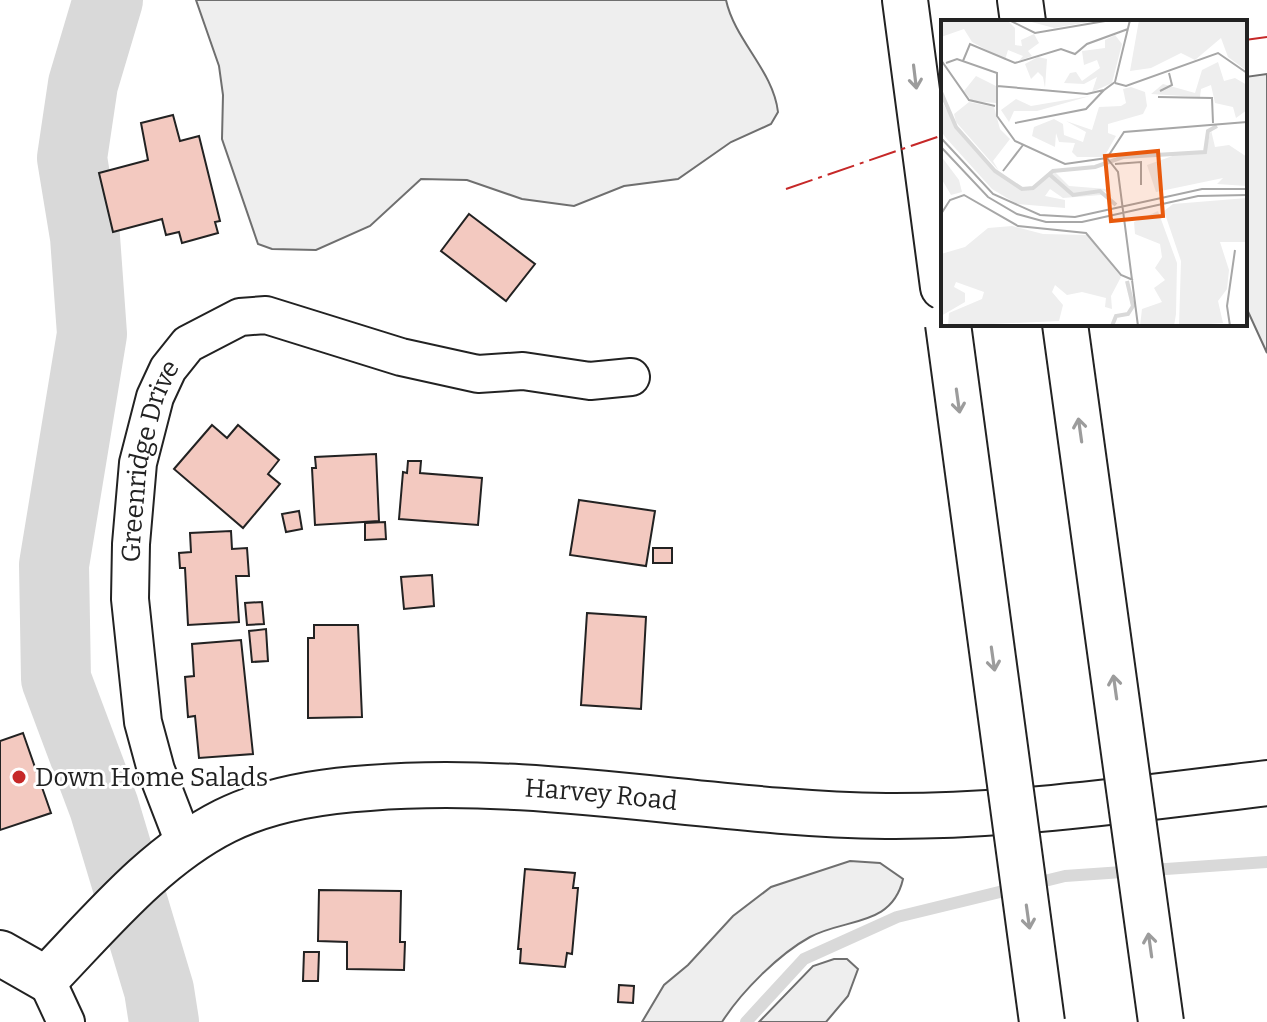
<svg xmlns="http://www.w3.org/2000/svg" width="1267" height="1022" font-family="Bitter,serif">
<style>
.green{fill:#eee;stroke:#6f6f6f;stroke-width:2}
.lines{fill:none;stroke-linecap:round;stroke-linejoin:round}
.stream{stroke:#d9d9d9;stroke-width:12}
.river{stroke:#d9d9d9;stroke-width:70}
.building{fill:#f3c9c0;stroke:#222;stroke-width:2}
.minor-casing{stroke:#222;stroke-width:40}
.tertiary-casing{stroke:#222;stroke-width:48}
.motorway-casing{stroke:#222;stroke-width:48}
.minor{stroke:#fff;stroke-width:36}
.tertiary{stroke:#fff;stroke-width:44}
.motorway{stroke:#fff;stroke-width:44}
.motorway-bridge-casing{stroke:#222;stroke-width:48;stroke-linecap:butt}
.motorway-bridge{stroke:#fff;stroke-width:44}
.power{stroke:#c62828;stroke-width:2;stroke-dasharray:28 6 4 6;stroke-linecap:butt}
.oneway{stroke:#9c9c9c}
.poi-dot{fill:#c62828;stroke:#fff;stroke-width:3}
.labels{text-anchor:middle;stroke-width:6;stroke-linejoin:round;paint-order:stroke}
.street-label{font-size:26px;fill:#222;stroke:#fff}
.poi-label{font-size:26px;fill:#222;stroke:#fff;text-anchor:start}
.inset-river{fill:none;stroke:#d9d9d9;stroke-width:4}
.inset-road{fill:none;stroke:#a7a7a7;stroke-width:2}
.view{fill:#e8590c;fill-opacity:0.15;stroke:#e8590c;stroke-width:4}
.inset-edge{fill:none;stroke:#222;stroke-width:4}
</style>
<rect width="100%" height="100%" fill="#fff"/>
<g class="green">
<path d="M196,0H726C735,41 773,70 778,112L771,124L731,142L678,179L624,186L574,206L522,199L467,180L421,179L370,226L316,250L272,249L258,244L222,139L223,95L219,66Z"/>
<path d="M1267,74V353L1245,305V77Z"/>
<path d="M850,861L880,863L903,879C892,927 845,918 810,937C779,954 741,992 722,1022H642L664,985L688,965L733,916L771,887Z"/>
<path d="M834,959H847L858,969L848,996L826,1022H759L813,966Z"/>
</g>
<g class="lines">
<path class="stream" d="M746,1022L804,959L897,917L1065,876L1267,862"/>
<path class="river" d="M108,0L83,84L72,158L85,237L92,334L54,565L56,679L104,807L159,990L164,1022"/>
</g>
<g class="building">
<path d="M173,115L180,141L199,136L220,221L215,222L218,233L182,243L179,232L166,235L162,219L113,232L99,173L148,160L141,123Z"/>
<path d="M469,214L535,264L506,301L441,251Z"/>
<path d="M212,425L227,438L238,425L279,460L268,474L280,484L243,528L174,469Z"/>
<path d="M376,454L379,521L315,525L312,468H316L315,457Z"/>
<path d="M408,461H421L420,473L482,478L478,525L399,519L403,472L407,473Z"/>
<path d="M579,500L655,511L646,566L570,555Z"/>
<path d="M299,511L302,529L286,532L282,514Z"/>
<path d="M385,522L386,539L365,540V523Z"/>
<path d="M231,531L232,549L247,548L249,576H236L239,622L188,625L185,568H180L179,553L191,552L190,533Z"/>
<rect x="653" y="548" width="19" height="15"/>
<path d="M432,575L434,606L404,609L401,577Z"/>
<path d="M262,602L264,624L247,625L245,603Z"/>
<path d="M587,613L646,617L641,709L581,705Z"/>
<path d="M314,625H358L362,717L308,718V638H314Z"/>
<path d="M266,629L268,661L252,662L249,631Z"/>
<path d="M241,640L253,754L199,758L195,716L188,717L185,677L194,676L192,644Z"/>
<path d="M23,733L51,813L0,830V741Z"/>
<path d="M525,869L575,873L573,888H578L572,954L567,953L565,967L520,963L521,949H518Z"/>
<path d="M319,890L401,891L400,942H405L404,970L347,969V942L318,941Z"/>
<path d="M304,952H319L318,981H303Z"/>
<path d="M619,985L634,986L633,1003L618,1002Z"/>
</g>
<g class="lines">
<defs>
<g id="minor">
<path id="s1" d="M185,845L156,770L143,722L130,599L131,544L138,463L155,397L168,369L188,344L240,317L266,315L401,357L478,374L523,371L590,381L631,377"/>
<path d="M46,979L66,1022"/>
</g>
<g id="tertiary">
<path id="s2" d="M0,953L46,979C100,923 155,856 225,821C269,799 321,791 369,788C542,774 714,814 886,816C1010,817 1144,798 1267,783"/>
</g>
<g id="motorway">
<path d="M905,0L943,287"/>
<path d="M1020,0L1023,22"/>
</g>
</defs>
<use href="#minor" class="minor-casing"/>
<use href="#tertiary" class="tertiary-casing"/>
<use href="#motorway" class="motorway-casing"/>
<use href="#minor" class="minor"/>
<use href="#tertiary" class="tertiary"/>
<use href="#motorway" class="motorway"/>
<defs>
<g id="motorway-bridge">
<path d="M948,324L1042,1022"/>
<path d="M1065,324L1161,1022"/>
</g>
</defs>
<use href="#motorway-bridge" class="motorway-bridge-casing"/>
<use href="#motorway-bridge" class="motorway-bridge"/>
<g class="power">
<path d="M1245,40L1267,37"/>
<path d="M786,189L943,135"/>
</g>
</g>
<defs><path id="oneway-shaft" d="M-6 0H5M1.5-3L5.5 0L1.5 3" fill="none" stroke-width="1.6" stroke-linecap="round" stroke-linejoin="round" transform="scale(2)"/></defs>
<g class="oneway">
<use href="#oneway-shaft" transform="translate(915 77) rotate(83)"/>
<use href="#oneway-shaft" transform="translate(958 401) rotate(82)"/>
<use href="#oneway-shaft" transform="translate(1080 430) rotate(-98)"/>
<use href="#oneway-shaft" transform="translate(993 659) rotate(82)"/>
<use href="#oneway-shaft" transform="translate(1115 687) rotate(-98)"/>
<use href="#oneway-shaft" transform="translate(1028 917) rotate(82)"/>
<use href="#oneway-shaft" transform="translate(1150 945) rotate(-98)"/>
</g>
<circle class="poi-dot" cx="19" cy="777" r="8"/>
<g class="labels">
<g class="street-label">
<text dy="9" stroke="none"><textPath href="#s1" startOffset="394">Greenridge Drive</textPath></text>
<text dy="9" stroke="none"><textPath href="#s2" startOffset="674">Harvey Road</textPath></text>
</g>
<g class="poi-label">
<text x="35" y="786">Down Home Salads</text>
</g>
</g>
<g transform="translate(941 20)">
<rect width="306" height="306" fill="#fff"/>
<path d="M0,0H66L74,8V25L81,26L80,20L93,14L98,23L87,31L91,36L78,41L82,36L67,30L64,40L31,22L23,9L0,17ZM83,0H160L113,8ZM198,0H306V51L287,37L280,18L254,40L240,33L210,48L189,51ZM174,15L181,24L171,63L151,72L156,57L143,64L123,63L129,53L135,52L141,61L159,48L156,40L143,45L141,31L164,28V20ZM97,37L106,39L104,68L102,57L97,52L90,59L84,44ZM277,42L283,61L294,58L306,65V90L295,98L292,87L274,83L270,65L260,69L259,77L210,74L222,64L254,73L261,50ZM35,56L55,66V83L31,81L23,71ZM190,67L204,72L206,86L202,94L167,104V113L175,116L163,137H136L131,132L134,123L118,122L115,113L114,127L91,116L93,107L113,99L122,104L123,115L142,122L145,112L125,101L151,110L158,87L180,86L185,83L182,69ZM149,76L96,91H73L68,102L60,90L75,79L90,86ZM0,80L20,115L52,150L77,168H94L109,155L119,164L110,155L114,152L128,166L166,169L175,182L169,174L161,170L171,180L160,175L122,178L109,169L104,176L124,180V188L76,184L51,169L5,118L0,111ZM28,82L53,87L59,109L69,119L52,141L58,151L15,102L13,94ZM270,110L274,127L288,125L306,137V166L276,164L282,158L215,172L206,145L240,133H264ZM0,136L18,160L21,172L10,175L0,158ZM306,178V222H279L288,250L286,269L277,281L282,303L238,306L240,241L223,191L232,184ZM217,191L236,243L235,294L233,306H199L201,289L221,282L213,268L224,260L214,248L221,237L219,224L194,214L193,202ZM71,206L102,214L146,215L180,257L170,276L171,289L164,287L165,278L141,272L126,275L114,265L111,272L122,285L118,301L7,306L8,293L41,279L43,272L15,262L13,267L24,273V282L0,296V234L24,227L47,208Z" fill="#eee"/>
<path class="inset-river" d="M0,72L15,107L54,151L81,169L92,168L112,151L154,147L182,137L264,132L267,111L276,106M108,154L132,175L159,171L175,185M171,306L175,296L187,294L192,286L186,261"/>
<path class="inset-road" d="M68,0L94,13L170,0M0,40L28,80L54,86M22,41L29,24L74,43L120,29L134,34L146,24L187,9M5,43L16,39L56,53V96L74,121L124,144L166,138M174,63L185,66L277,33L306,53M56,66L146,74L163,70L174,62L189,0M219,71L231,65L228,53M217,77L271,78L272,103M74,103L145,89L163,70M0,118L52,174L99,195L134,197L261,169H306M0,127L47,177L76,194L105,202H141L257,176L306,175M166,138L177,152L197,306M166,138L183,112L306,102M174,144L200,142V165M62,151L82,125M0,194L9,180L23,175L77,206L145,213L180,255L192,260M289,306L286,286L294,230"/>
<path class="view" d="M217,131L222,196L170,201L164,136Z"/>
<rect width="306" height="306" class="inset-edge"/>
</g>
</svg>
